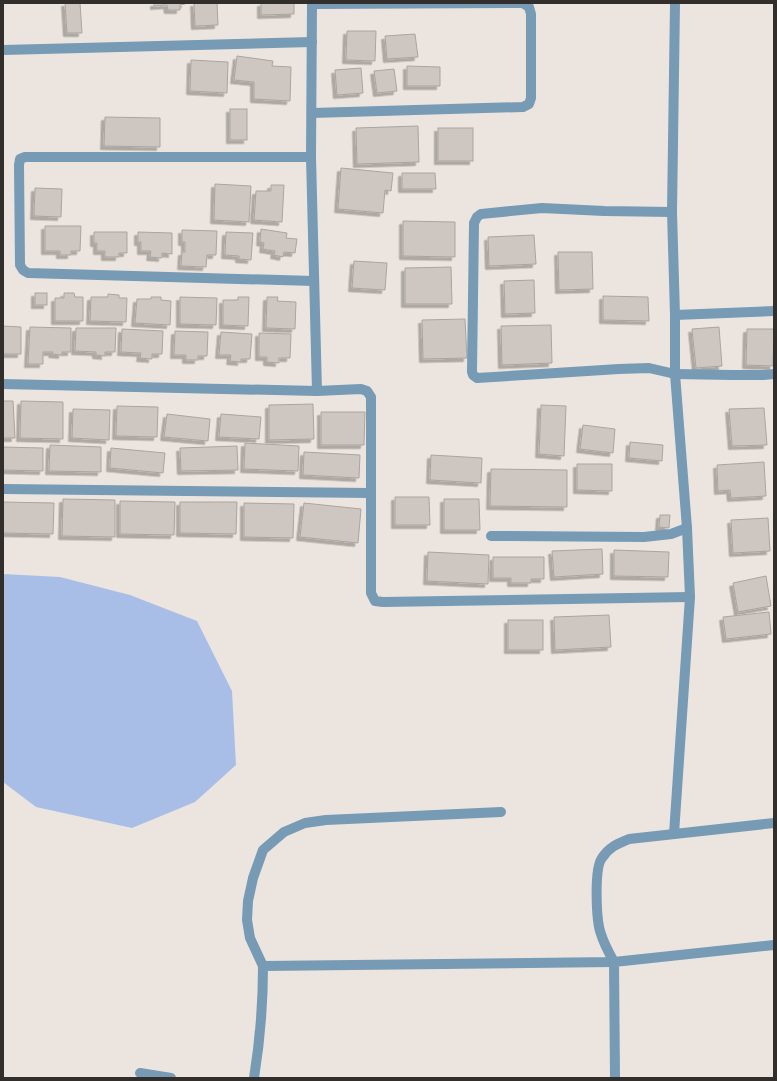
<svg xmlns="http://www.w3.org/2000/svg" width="777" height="1081" font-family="'Titillium Web',sans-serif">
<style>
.water{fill:#a9bee7}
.building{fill:#cec6c0;stroke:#aba49f;filter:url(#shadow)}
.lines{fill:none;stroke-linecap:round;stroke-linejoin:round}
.minor{stroke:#779ab5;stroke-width:10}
</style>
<defs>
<filter id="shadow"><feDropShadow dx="-3.5" dy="3.5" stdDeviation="0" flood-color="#0004"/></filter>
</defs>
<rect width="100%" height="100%" fill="#ece5df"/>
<path class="water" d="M3,574L60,577L130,595L197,621L232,691L236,765L195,802L132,828L36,807L3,782Z"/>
<g class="building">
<path d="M65,3H80L82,33H67Z"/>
<path d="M154,3H185V4L180,5V10H168L167,5L154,6Z"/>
<path d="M194,3H217L218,25L195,26Z"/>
<path d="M261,3H294V14L261,15Z"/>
<path d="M347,31H376L375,61L346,60Z"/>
<path d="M415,34L418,57L387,59L385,36Z"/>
<path d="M237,56L273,61L272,66L291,67L290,101L254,99V82L234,80Z"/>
<path d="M191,60L228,62L227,93L190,91Z"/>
<path d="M407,66L440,67V86H407Z"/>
<path d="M361,68L363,93L337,95L335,70Z"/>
<path d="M394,69L397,91L377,93L374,71Z"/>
<rect x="230" y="109" width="17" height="31"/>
<path d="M105,117L160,118V147L104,146Z"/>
<path d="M418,126L419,162L357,164L356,128Z"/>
<rect x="438" y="128" width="35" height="33"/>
<path d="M341,168L393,173L391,191L385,190L383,213L338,209Z"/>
<path d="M402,173H435L436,189H402Z"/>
<path d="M215,184L251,186L249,222L214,220Z"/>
<path d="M271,185H284L282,222L254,220L256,191H271Z"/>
<path d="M35,188L62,189L61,217L34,216Z"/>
<path d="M403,221L455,222V257L403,256Z"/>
<path d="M45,226H81L80,251H71V255H60V251H45Z"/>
<path d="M261,229L287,233L286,238L297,239L295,253L284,252L283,257L274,255L275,251L263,249L264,243L260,242Z"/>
<path d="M182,230L217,231L216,255H207L206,267L181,266L182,252H185V242H182Z"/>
<path d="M94,232H127V253H119V257H105V251H97V243H94Z"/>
<path d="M138,232L172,233V254L162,253V258L150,257L151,251H141V242H138Z"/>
<path d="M226,232L253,233L251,260L239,259V256L225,255Z"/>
<path d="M534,235L536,264L489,266L488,237Z"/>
<path d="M558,252H592L593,289L559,290Z"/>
<path d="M354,261L387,263L385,290L352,288Z"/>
<path d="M451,267L452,304H405V268Z"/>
<path d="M534,280L535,313L505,314L504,281Z"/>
<rect x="35" y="293" width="12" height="12"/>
<path d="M64,293H74L75,297H83V321H55V298H64Z"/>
<path d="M108,294L119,295V298H127L126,322L90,321L91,297H108Z"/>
<path d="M603,296L648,297L649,321L603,320Z"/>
<path d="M151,297H161V300L171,301L170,325L135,323L137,299H151Z"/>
<path d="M180,297L217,298L216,325L180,324Z"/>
<path d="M238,297H249L248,326L223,325V300H238Z"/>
<path d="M267,297H278L277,301L296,302L295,329L266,328Z"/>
<path d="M465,319L467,358L423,359L422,320Z"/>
<path d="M551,325L552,363L502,365L501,326Z"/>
<path d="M3,326L21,327V354H3Z"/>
<path d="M30,327L71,328V352H62V355L52,354L53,352H43V364H28Z"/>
<path d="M719,327L722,366L696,368L692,329Z"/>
<path d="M76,328H116L115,352H105V356L96,355V352L75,351Z"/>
<path d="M122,329L163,331L162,354H152V359L140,358L141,353L121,352Z"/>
<path d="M747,329H774L773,366L746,365Z"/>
<path d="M175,331L208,332L207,356H198V360H186V355H174Z"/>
<path d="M221,332L252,334L250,359H241V362L230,361L231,355H219Z"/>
<path d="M259,333L291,334L290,358H279V363L267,362V357H259Z"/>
<path d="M3,401H13L15,438H3Z"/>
<path d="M21,401L63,402V439L20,438Z"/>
<path d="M313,404L314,439L269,440V405Z"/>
<path d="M541,405L566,406L564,456L539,454Z"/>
<path d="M117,406L158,407L157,437L116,436Z"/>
<path d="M764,408L767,445L732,446L729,409Z"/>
<path d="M73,409L110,410L109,440L72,438Z"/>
<path d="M321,412H365L364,445H321Z"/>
<path d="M167,414L210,419L208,441L164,437Z"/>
<path d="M221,414L261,417L259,439L219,437Z"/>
<path d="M583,425L615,429L613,453L580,449Z"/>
<path d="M630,442L663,445L662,461L629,458Z"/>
<path d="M245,443L299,446L298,471L244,469Z"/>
<path d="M50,445L101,447V472L49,471Z"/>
<path d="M237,446L238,470L181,471L180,448Z"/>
<path d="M3,447L43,448V471L3,470Z"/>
<path d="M111,448L165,453L163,473L110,468Z"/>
<path d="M304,452L360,455L359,478L303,475Z"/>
<path d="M431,455L482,458L481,483L430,480Z"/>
<path d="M764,462L766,496L731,498L730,490L718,491L717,465Z"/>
<path d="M577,464H612V491L577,490Z"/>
<path d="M491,469L567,470V507L490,506Z"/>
<path d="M395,497H429L430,525H395Z"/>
<path d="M63,499L115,500V537L62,536Z"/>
<path d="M444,499H479L480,530H444Z"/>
<path d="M120,501L175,502L174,535L120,534Z"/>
<path d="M3,502L54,503L53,534L3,533Z"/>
<path d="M180,502H237L236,534L180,533Z"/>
<path d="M244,503L294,504L293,538L244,537Z"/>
<path d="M304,503L361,509L358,543L300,537Z"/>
<path d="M660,515H670L669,528L659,527Z"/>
<path d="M768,518L770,551L733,553L731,520Z"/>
<path d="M602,549L603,574L554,577L552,551Z"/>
<path d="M614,550L669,552L668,577L614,576Z"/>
<path d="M428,552L489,555L488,584L427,581Z"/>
<path d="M493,557H544V579H531V583H511V578H493Z"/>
<path d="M766,576L771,606L738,612L733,583Z"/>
<path d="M769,612L771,634L726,639L723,617Z"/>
<path d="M609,615L611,647L555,650L554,617Z"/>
<rect x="508" y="620" width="35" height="30"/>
</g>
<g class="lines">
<g class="minor">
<path d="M312,3L311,157L317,391"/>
<path d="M312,4L523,3L529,7L531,14V98L529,104L523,107L312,113"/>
<path d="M3,50L312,42"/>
<path d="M311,157H25L20,159L19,165L20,265L23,270L28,273L314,281"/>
<path d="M672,212L604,211L542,208L481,214L477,217L474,223L472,372L473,375L477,378L619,369L649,368L675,374L732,375H763L774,374"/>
<path d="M675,315L774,311"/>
<path d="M3,384L317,391L361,389L367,391L371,397V593L375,601L383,602L690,597"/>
<path d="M3,489L371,493"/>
<path d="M491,536L644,537L671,534L687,528"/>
<path d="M674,834L690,597L687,528L675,374V315L672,212L675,3"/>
<path d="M263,966L250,938L247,920L248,901L253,878L263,850L284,832L305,823L326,820L501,812"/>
<path d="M140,1073L171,1078"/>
<path d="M254,1078C260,1041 263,1004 263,966L614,962C609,953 604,944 601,934C596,921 594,868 602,858C609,847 617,844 629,839L774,823"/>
<path d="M615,1078L614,962L774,945"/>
</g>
</g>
<rect width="777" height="1081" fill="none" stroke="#312e2c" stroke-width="8"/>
</svg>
